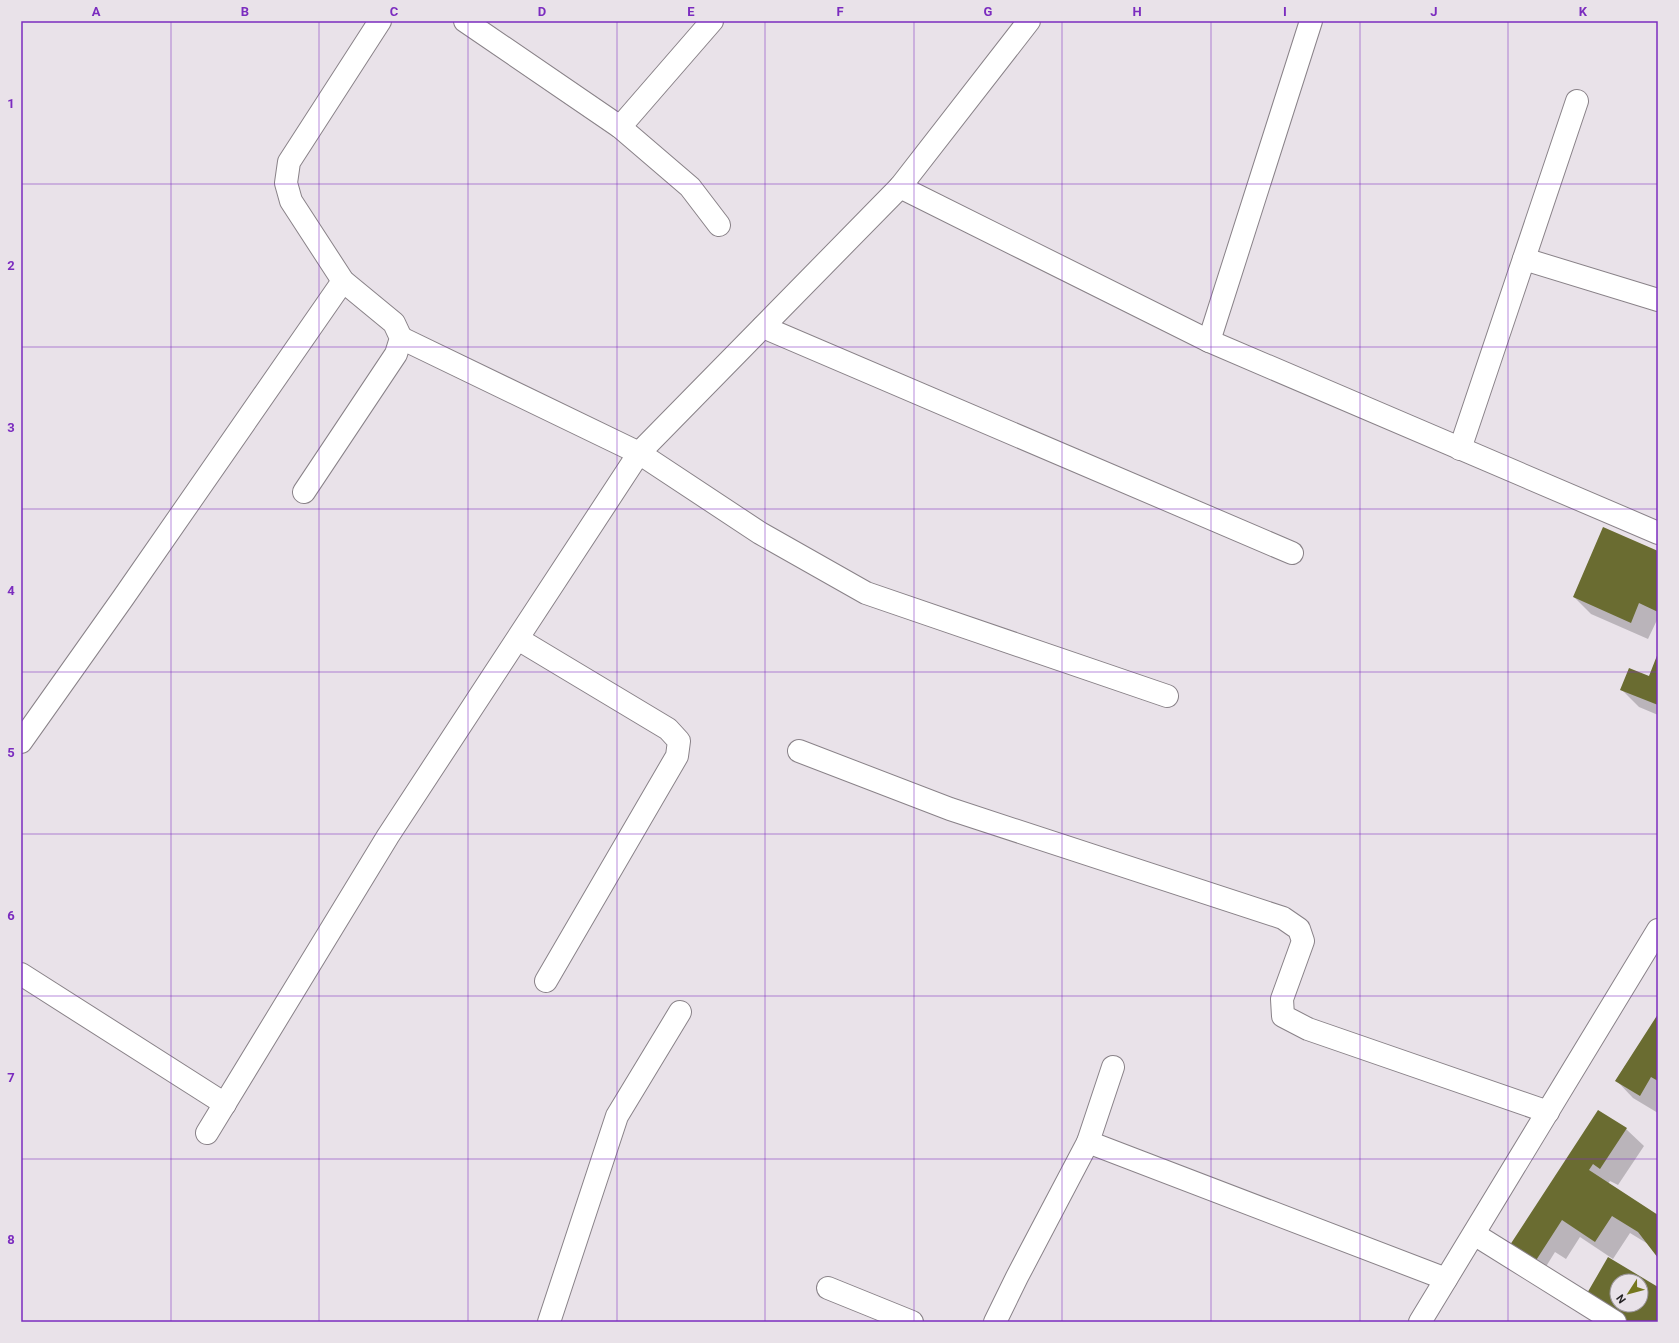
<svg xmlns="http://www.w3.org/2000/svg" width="1679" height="1343" font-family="Roboto,sans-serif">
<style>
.shadow{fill:#0003}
.building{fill:#6a6c31;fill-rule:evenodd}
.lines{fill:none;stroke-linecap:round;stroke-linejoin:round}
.street-casing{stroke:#898288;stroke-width:24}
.street{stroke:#fff;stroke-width:22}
.grid{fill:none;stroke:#7b2cbf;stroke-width:1;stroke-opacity:0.55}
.neatline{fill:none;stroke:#7b2cbf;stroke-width:1.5}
.grid-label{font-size:13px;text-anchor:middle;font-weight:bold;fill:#7b2cbf}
</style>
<rect width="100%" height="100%" fill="#e9e2e9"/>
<g class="shadow">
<path d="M1658,553V620H1657L1648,639L1591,614L1574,597Z"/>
<path d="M1658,655V715L1639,707L1622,690L1649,677Z"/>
<path d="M1658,1016V1113L1633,1098L1616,1080Z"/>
<path d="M1626,1129L1644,1146L1618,1185L1610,1181L1608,1184L1658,1217V1257L1648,1244L1630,1233L1613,1259L1580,1237L1566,1259L1555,1252L1542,1273L1509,1248Z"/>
</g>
<g class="building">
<path d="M1603,527L1658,551V612L1639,603L1631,623L1573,597Z"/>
<path d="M1658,653V705L1620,690L1629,668L1649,676Z"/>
<path d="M1658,1014V1081L1651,1077L1640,1096L1615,1081Z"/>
<path d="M1598,1110L1627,1128L1600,1169L1593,1164L1589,1170L1658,1215V1258L1638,1232L1612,1216L1595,1242L1562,1220L1533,1265L1508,1248Z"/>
<path d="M1608,1257L1658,1287V1322L1646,1321L1645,1322H1615L1582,1302ZM1617,1281H1641V1305H1617Z"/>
</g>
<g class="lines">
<defs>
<g id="street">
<path d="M465,21L620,127L690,187L719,225"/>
<path d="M620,127L712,21"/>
<path d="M900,187L1209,341L1658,533"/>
<path d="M1524,259L1658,300"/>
<path d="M763,327L1292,553"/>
<path d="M401,338L639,453L760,533L866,593L1167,696"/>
<path d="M1209,341L1311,21"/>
<path d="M1460,449L1577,101"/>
<path d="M304,492L396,354L401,338L394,323L343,281L291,201L286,183L289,162L380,21"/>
<path d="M518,639L668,729L679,741L677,756L546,981"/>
<path d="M21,742L123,598L343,281"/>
<path d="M799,751L950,809L1283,918L1299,929L1303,941L1282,999L1283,1016L1308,1029L1548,1112"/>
<path d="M21,974L225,1104"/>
<path d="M207,1133L388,836L639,453L900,187L1029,21"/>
<path d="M1088,1142L1446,1279"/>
<path d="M1474,1234L1615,1322"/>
<path d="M828,1288L912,1322"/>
<path d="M549,1322L617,1116L680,1012"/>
<path d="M995,1322L1017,1277L1088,1142L1113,1067"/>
<path d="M1420,1322L1658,930"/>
</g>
</defs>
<use href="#street" class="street-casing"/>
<use href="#street" class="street"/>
</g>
<path class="grid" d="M171,21V1322M319,21V1322M468,21V1322M617,21V1322M765,21V1322M914,21V1322M1062,21V1322M1211,21V1322M1360,21V1322M1508,21V1322M21,184H1658M21,347H1658M21,509H1658M21,672H1658M21,834H1658M21,996H1658M21,1159H1658"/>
<rect width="1679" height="1343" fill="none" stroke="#e9e2e9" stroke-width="44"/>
<g transform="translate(1629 1293) rotate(234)"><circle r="19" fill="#e9e2e9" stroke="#9b959b"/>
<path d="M0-3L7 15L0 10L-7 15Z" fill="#75771e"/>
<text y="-6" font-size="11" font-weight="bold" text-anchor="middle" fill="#252225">N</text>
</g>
<rect x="22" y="22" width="1635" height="1299" class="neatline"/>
<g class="grid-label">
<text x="96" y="16">A</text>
<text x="245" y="16">B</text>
<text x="394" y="16">C</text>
<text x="542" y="16">D</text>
<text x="691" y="16">E</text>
<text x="840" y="16">F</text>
<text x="988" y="16">G</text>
<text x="1137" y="16">H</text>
<text x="1285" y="16">I</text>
<text x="1434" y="16">J</text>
<text x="1583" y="16">K</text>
<text x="11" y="108">1</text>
<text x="11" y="270">2</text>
<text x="11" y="432">3</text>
<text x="11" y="595">4</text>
<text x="11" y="757">5</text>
<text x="11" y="920">6</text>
<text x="11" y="1082">7</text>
<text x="11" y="1244">8</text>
</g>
</svg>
